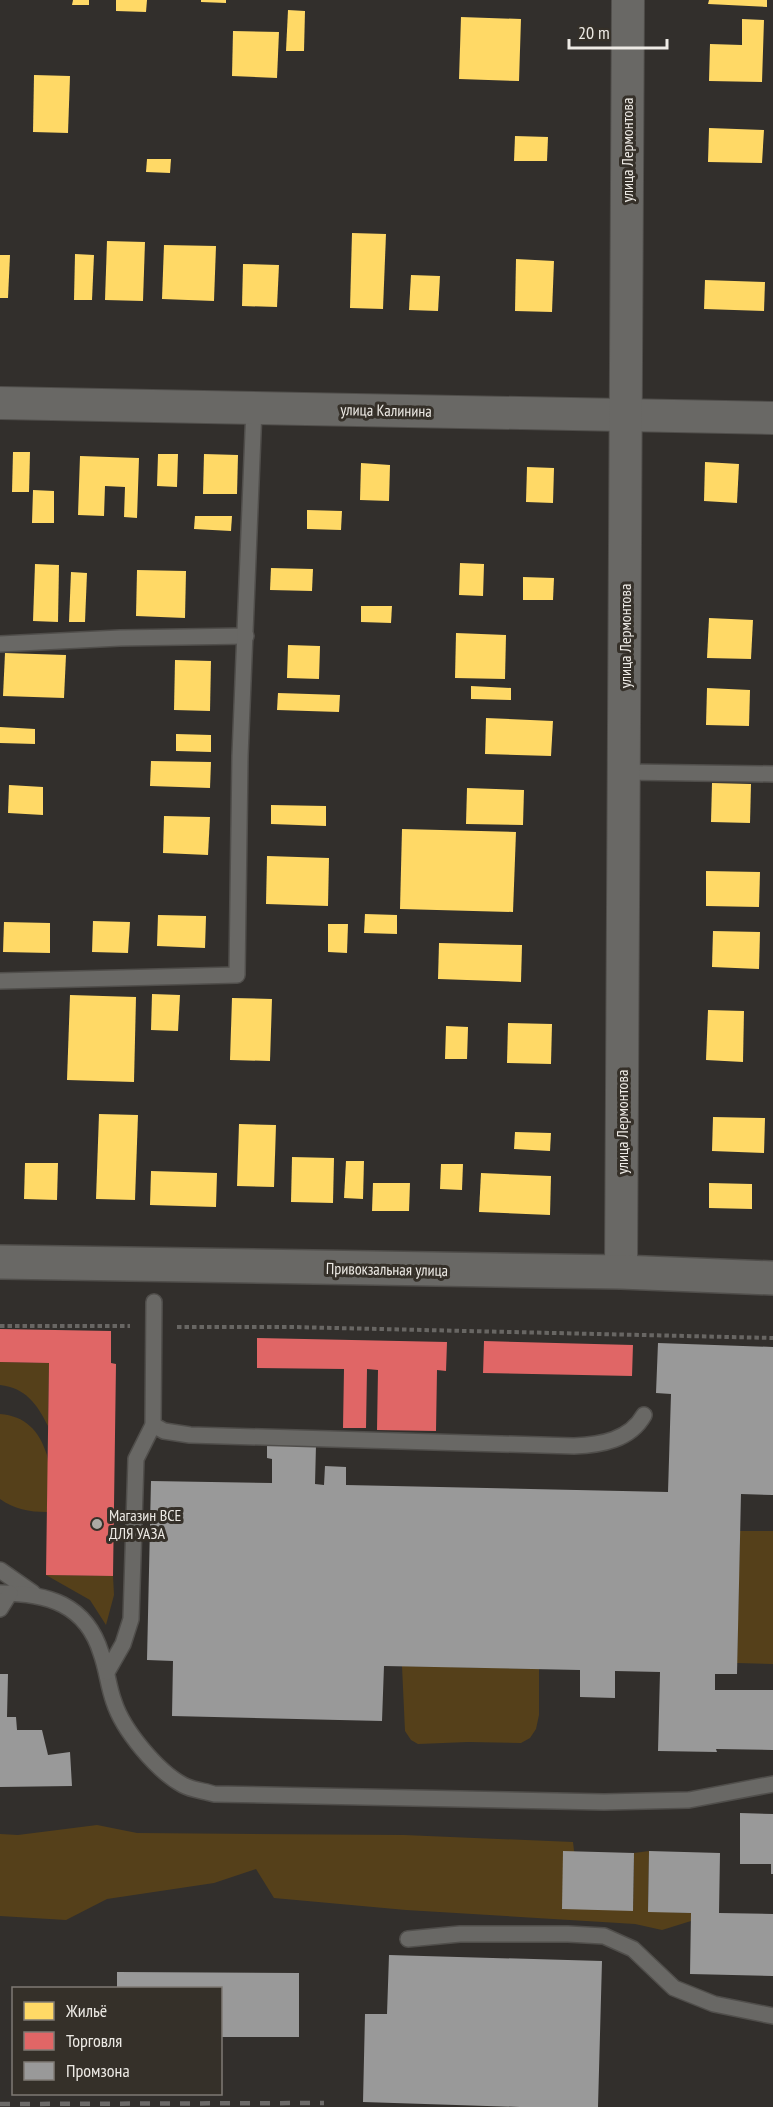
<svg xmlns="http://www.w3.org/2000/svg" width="773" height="2107" font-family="'PT Sans Narrow',sans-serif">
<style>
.green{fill:#55401a}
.homes{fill:#ffd966}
.shops{fill:#e06666}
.industry{fill:#999}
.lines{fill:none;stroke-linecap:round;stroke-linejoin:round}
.service-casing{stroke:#504e4b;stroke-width:18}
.minor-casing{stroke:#504e4b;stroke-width:34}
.tertiary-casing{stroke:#504e4b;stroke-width:36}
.path{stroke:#686663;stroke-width:4;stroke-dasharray:4.5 3;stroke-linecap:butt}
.service{stroke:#696865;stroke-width:15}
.minor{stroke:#696865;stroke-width:32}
.tertiary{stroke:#696865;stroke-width:33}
.rail{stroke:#6c6a68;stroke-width:4.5;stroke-dasharray:10 10;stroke-linecap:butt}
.poi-dot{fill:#aca9a4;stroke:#353029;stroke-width:2}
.labels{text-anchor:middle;stroke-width:6;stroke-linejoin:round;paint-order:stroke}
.street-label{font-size:16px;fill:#edeae5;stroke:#353029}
.poi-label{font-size:16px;fill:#edeae5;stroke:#353029;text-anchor:start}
</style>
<rect width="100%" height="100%" fill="#322f2c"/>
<g class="green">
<path d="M0,1362L49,1363L48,1426C37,1404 26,1388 0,1385Z"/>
<path d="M0,1414C25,1416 39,1430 47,1455C50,1467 47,1498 47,1512C29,1512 14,1509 0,1499Z"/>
<path d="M740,1531H773V1664L737,1663Z"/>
<path d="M46,1575L113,1576L114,1595L106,1625L90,1600Z"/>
<path d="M402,1666L539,1669V1715L536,1729L530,1738L521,1743L468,1742L418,1744L411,1740L405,1731Z"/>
<path d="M97,1825L137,1833L404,1835L573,1842L574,1851L633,1911L634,1853L649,1851L648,1911L691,1913V1921L662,1930L635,1924L406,1910L274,1898L256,1869L214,1883L107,1899L66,1920L0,1916V1834L18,1835Z"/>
</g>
<g class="homes">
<path d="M73,0H89V5H72Z"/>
<path d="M116,0H147L146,12L116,11Z"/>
<path d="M201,0H226V3L201,2Z"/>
<path d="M709,0H767V7L708,4Z"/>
<path d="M288,10L305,11L304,51H286Z"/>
<path d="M461,17L521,19L519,81L459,79Z"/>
<path d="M742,19L764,20L762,82L709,81L710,44L742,45Z"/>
<path d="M233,31L279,32L277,78L232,76Z"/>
<path d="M34,75L70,76L68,133L33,132Z"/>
<path d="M709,128L764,130L762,163L708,162Z"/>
<path d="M515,136L548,137L547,161H514Z"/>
<path d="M147,159H171L170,173L146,172Z"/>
<path d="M352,233L386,234L383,309L350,308Z"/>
<path d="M107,241L145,242L143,301L105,300Z"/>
<path d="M164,245L216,246L214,301L162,299Z"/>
<path d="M75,254L94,255L92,300H74Z"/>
<path d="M0,255H10L8,298H0Z"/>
<path d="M516,259L554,261L552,312L515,311Z"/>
<path d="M243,264L279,265L277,307L242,306Z"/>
<path d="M411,275L440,276L438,311L409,310Z"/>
<path d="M705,280L765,282L764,311L704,309Z"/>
<path d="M13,452H30L29,492H12Z"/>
<path d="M158,454H178L177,487L157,486Z"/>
<path d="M204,454L238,455L237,494H203Z"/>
<path d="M80,456L139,458L137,518L124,517L125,487L105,486L104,516L78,515Z"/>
<path d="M705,462L739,464L737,503L704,501Z"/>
<path d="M361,463L390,465L389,501L360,500Z"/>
<path d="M527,467L554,468L553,503L526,502Z"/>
<path d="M33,490L54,491V523H32Z"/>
<path d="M307,510L342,511L341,530L307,529Z"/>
<path d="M195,516H232L231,531L194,529Z"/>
<path d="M460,563L484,564L483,596L459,595Z"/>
<path d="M35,564L59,565L58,622L33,621Z"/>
<path d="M271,568L313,569L312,591L270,590Z"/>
<path d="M137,570L186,571L185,618L136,616Z"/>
<path d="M71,572L87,573L85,622H69Z"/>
<path d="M523,577L554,578L553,600H523Z"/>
<path d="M361,606H392L391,623L361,622Z"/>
<path d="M709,618L753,620L751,659L707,658Z"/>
<path d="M456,633L506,635L505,679L455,678Z"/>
<path d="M288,645L320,646L319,679L287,678Z"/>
<path d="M5,653L66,655L64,698L3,696Z"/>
<path d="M175,660L211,661L210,711L174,710Z"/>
<path d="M471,686L511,688V700L471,699Z"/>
<path d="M707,688L750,690L749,726L706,725Z"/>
<path d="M278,693L340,695L339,712L277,710Z"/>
<path d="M486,718L553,721L551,756L485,754Z"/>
<path d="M0,727L35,729V744L0,743Z"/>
<path d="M176,734L211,735V752L176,751Z"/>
<path d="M151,761L211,762L210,788L150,786Z"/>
<path d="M712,783L751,784L750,823L711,822Z"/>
<path d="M9,785L43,787V815L8,813Z"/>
<path d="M467,788L524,790L523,825L466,824Z"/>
<path d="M271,805L326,806V826L271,824Z"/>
<path d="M164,816L210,817L208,855L163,853Z"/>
<path d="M402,829L516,832L513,912L400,909Z"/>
<path d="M267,856L329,858L328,906L266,904Z"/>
<path d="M706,871L760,872L759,907L706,906Z"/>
<path d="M365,914L397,915V934L364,933Z"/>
<path d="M158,915L206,916L205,948L157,946Z"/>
<path d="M93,921L130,922L128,953L92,952Z"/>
<path d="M4,922L50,923V953L3,952Z"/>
<path d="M328,924H348L347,953L328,952Z"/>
<path d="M713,931L760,932L759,969L712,967Z"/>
<path d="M439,943L522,945L521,982L438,979Z"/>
<path d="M152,994L180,995L178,1031L151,1030Z"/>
<path d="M70,995L136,997L134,1082L67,1080Z"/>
<path d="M232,998L272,999L270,1061L230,1060Z"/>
<path d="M708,1010L744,1011L743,1062L706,1060Z"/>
<path d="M508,1023L552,1024L551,1064L507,1063Z"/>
<path d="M446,1026L468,1027L467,1059H445Z"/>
<path d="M99,1114L138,1115L135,1200L96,1199Z"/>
<path d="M713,1117L765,1118L764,1153L712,1151Z"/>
<path d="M239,1124L276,1125L274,1187L237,1186Z"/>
<path d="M515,1132L551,1133L550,1151L514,1149Z"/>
<path d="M292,1157L334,1158L333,1203L291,1202Z"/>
<path d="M346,1161H364L363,1199L344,1198Z"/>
<path d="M25,1163H58L57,1200L24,1199Z"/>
<path d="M441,1164H463L462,1190L440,1189Z"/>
<path d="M151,1171L217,1173L216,1207L150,1205Z"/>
<path d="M481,1173L551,1176L550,1215L479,1212Z"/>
<path d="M373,1183H410L409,1211H372Z"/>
<path d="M709,1183L752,1184V1209L709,1208Z"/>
</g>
<g class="shops">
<path d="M0,1329L111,1331V1363L116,1364L113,1576L46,1575L49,1363L0,1362Z"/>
<path d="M257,1338L447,1342L446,1371L437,1370L436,1431L377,1430L378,1370L367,1369L366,1428H343L344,1369L257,1368Z"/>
<path d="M484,1341L633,1345L632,1376L483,1373Z"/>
</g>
<g class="industry">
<path d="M658,1343L773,1347V1495L741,1494L737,1674H715V1690H773V1750L716,1749L717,1752L658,1751L660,1672L615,1671V1698L580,1697V1670L384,1666L382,1721L172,1716L173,1661L147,1660L151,1481L272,1483V1459L267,1458V1444L316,1445L315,1484L324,1485L325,1466L346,1467V1485L668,1492L671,1394L656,1393Z"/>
<path d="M0,1674H8L7,1717H16L17,1730H42L48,1755L70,1752L72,1786L0,1787Z"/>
<path d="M740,1813L773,1814V1874H771V1864H740Z"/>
<path d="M563,1851L634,1853L633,1911L562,1909Z"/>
<path d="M649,1851L720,1853L719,1913L773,1914V1976L690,1974L691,1913L648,1912Z"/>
<path d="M389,1955L602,1961L598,2107H520L363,2102L365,2014H387Z"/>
<path d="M117,1972L299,1973V2037H220V1988H117Z"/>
</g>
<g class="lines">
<defs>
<g id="service">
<path d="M0,644L120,638L246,636"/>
<path d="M625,772L773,774"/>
<path d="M0,981L237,975L240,756L254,408"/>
<path d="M153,1425L164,1431L190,1435L574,1446C601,1445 630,1440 644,1415"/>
<path d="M0,1570L33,1593"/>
<path d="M0,1593C47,1593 86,1604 101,1653C107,1669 108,1686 114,1702C123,1730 157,1771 183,1785C192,1790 205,1791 214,1794L604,1802L689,1800L773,1784"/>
<path d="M0,1609L10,1593"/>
<path d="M107,1672L123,1644L131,1619L136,1459L153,1425L154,1302"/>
<path d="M408,1939L460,1934H568L604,1936L633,1949L674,1988L714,2004L773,2016"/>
</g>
<g id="minor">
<path d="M0,403L773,418"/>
<path d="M621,1272L628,0"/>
</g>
<path id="tertiary" d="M0,1262L621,1272L773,1278"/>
</defs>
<use href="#service" class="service-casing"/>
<use href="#minor" class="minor-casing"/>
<use href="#tertiary" class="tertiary-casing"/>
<g class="path">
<path d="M0,1326H130"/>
<path d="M177,1327H292L773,1338"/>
</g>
<use href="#service" class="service"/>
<use href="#minor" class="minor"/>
<use href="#tertiary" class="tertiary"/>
<path class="rail" d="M0,2104L324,2103"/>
</g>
<circle class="poi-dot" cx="97" cy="1524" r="6"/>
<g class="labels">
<g class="street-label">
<text transform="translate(627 150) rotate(-90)" y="6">улица Лермонтова</text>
<text transform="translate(386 410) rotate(1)" y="6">улица Калинина</text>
<text transform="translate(625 636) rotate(-90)" y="6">улица Лермонтова</text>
<text transform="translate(622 1122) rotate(-90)" y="6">улица Лермонтова</text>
<text transform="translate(387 1269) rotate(1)" y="6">Привокзальная улица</text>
</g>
<g class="poi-label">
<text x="109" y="1521">Магазин ВСЕ<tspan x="109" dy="18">ДЛЯ УАЗА</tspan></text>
</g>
</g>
<rect x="12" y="1987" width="210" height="108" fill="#353029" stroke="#7f7a74" stroke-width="1.5"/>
<rect x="24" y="2002" width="30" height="18" fill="#ffd966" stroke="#7f7a74" stroke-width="1.5"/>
<text x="66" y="2017" font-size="18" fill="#edeae5">Жильё</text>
<rect x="24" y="2032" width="30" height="18" fill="#e06666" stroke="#7f7a74" stroke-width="1.5"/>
<text x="66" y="2047" font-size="18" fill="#edeae5">Торговля</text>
<rect x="24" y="2062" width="30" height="18" fill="#999999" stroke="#7f7a74" stroke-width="1.5"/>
<text x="66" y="2077" font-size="18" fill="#edeae5">Промзона</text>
<path d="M569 39v9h98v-9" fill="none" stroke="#edeae5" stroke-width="3"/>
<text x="578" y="39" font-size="18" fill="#edeae5" stroke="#353029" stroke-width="4.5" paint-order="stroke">20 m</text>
</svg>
